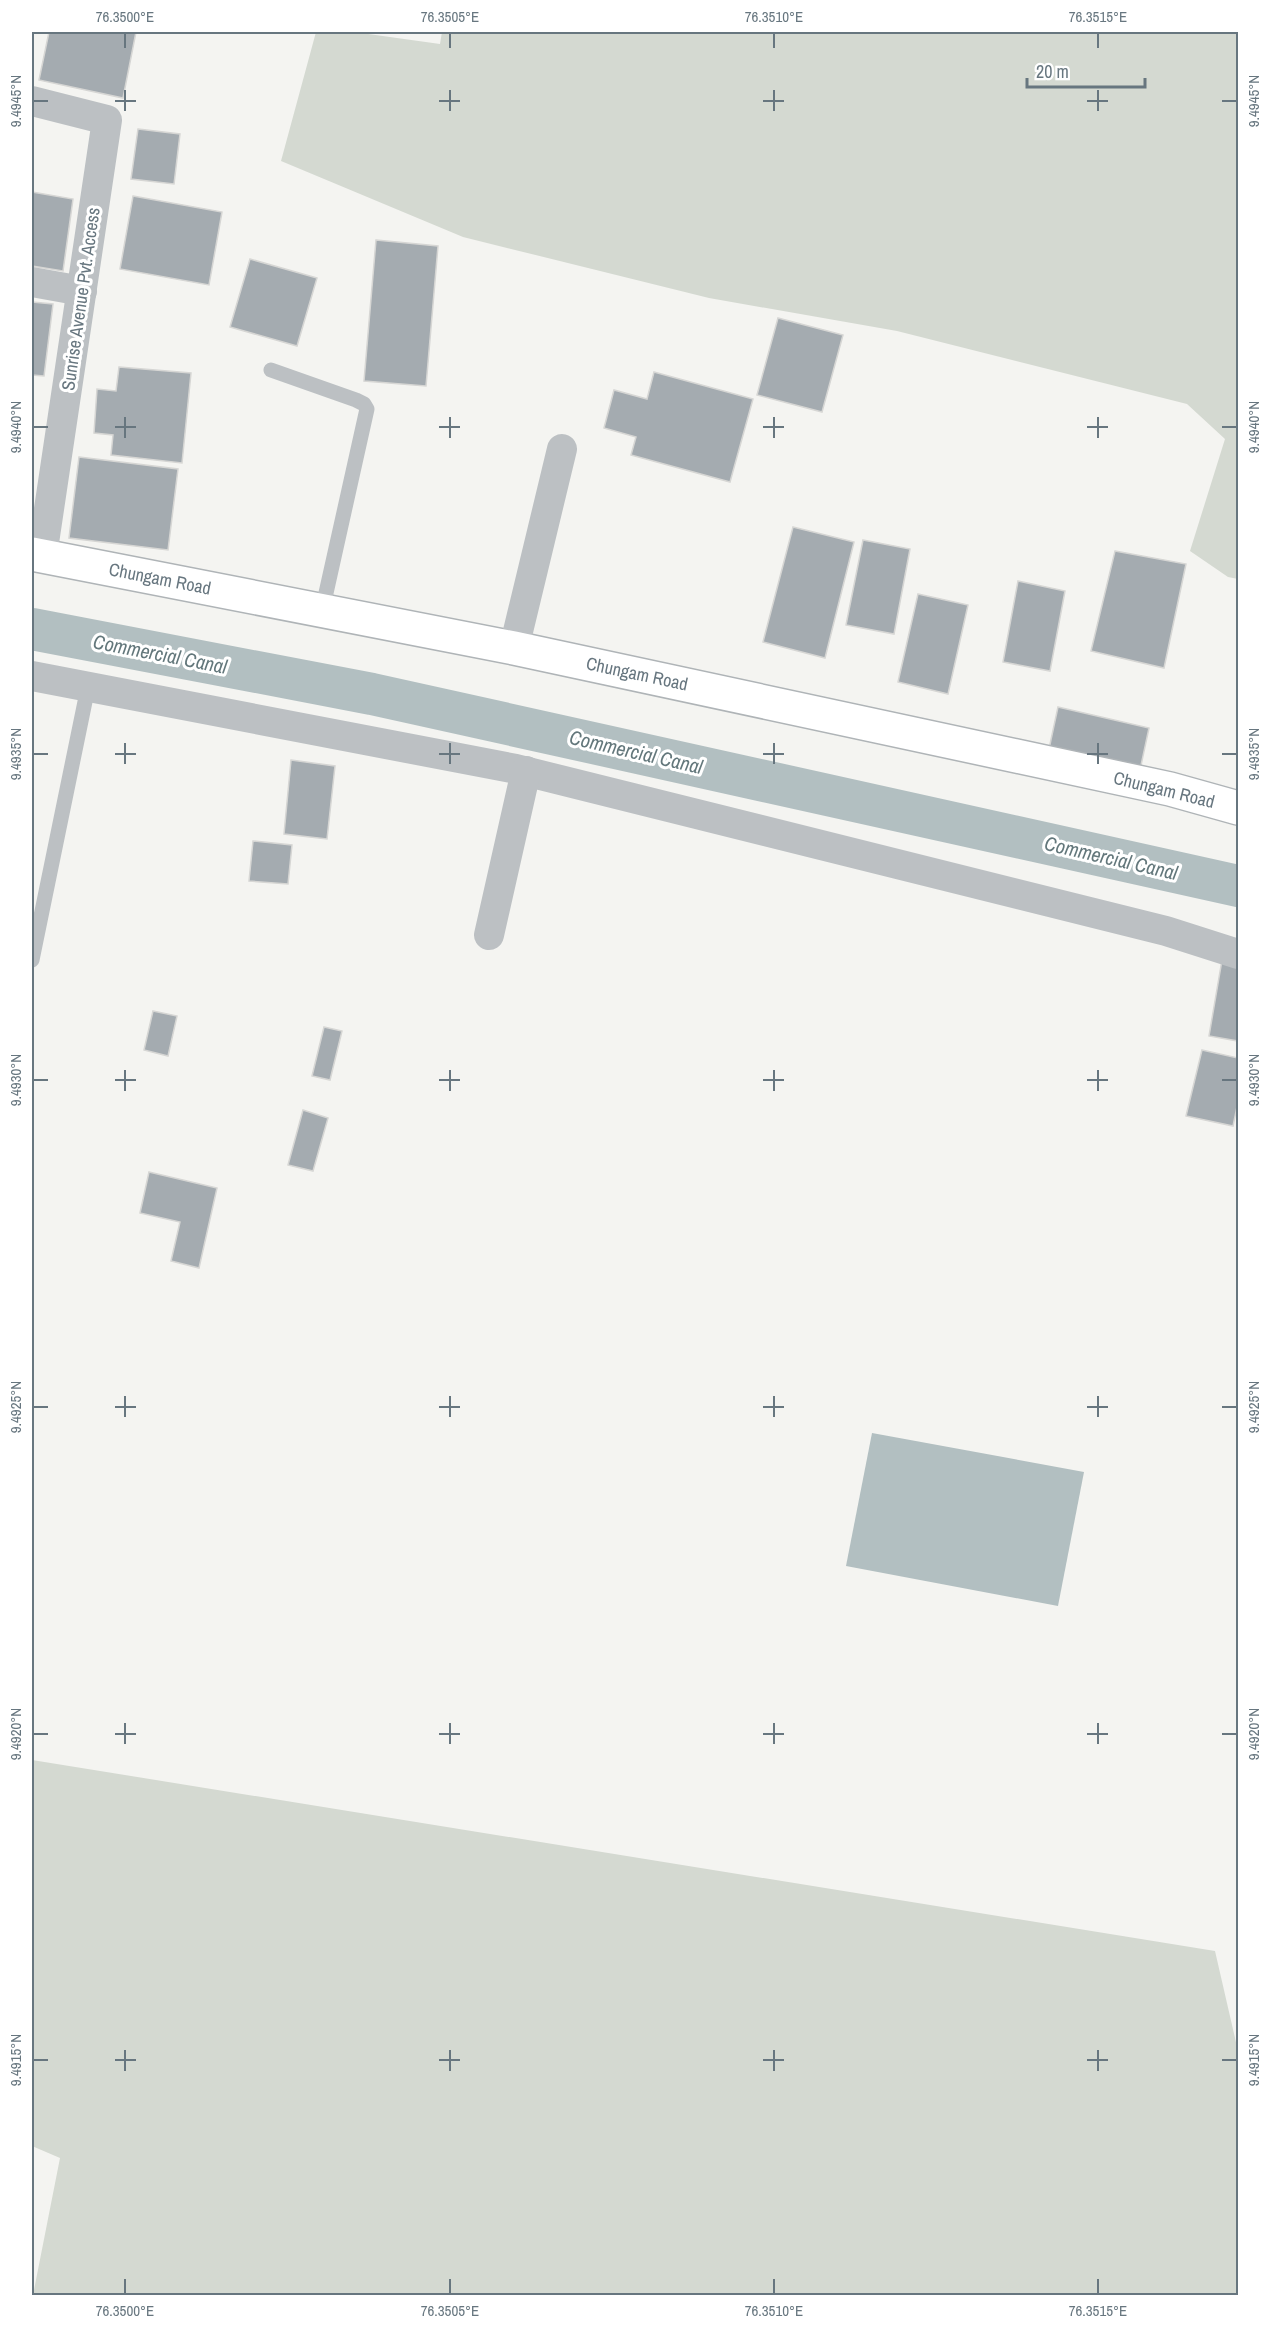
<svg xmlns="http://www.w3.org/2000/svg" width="1270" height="2327" font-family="'Archivo Narrow',sans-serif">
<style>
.green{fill:#d4d9d1}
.water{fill:#b2bfc1}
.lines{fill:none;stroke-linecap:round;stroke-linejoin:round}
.canal{stroke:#b2bfc1;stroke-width:42}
.building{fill:#a4abb0;stroke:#d6d6d4;stroke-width:1.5}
.secondary-casing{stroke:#afb4b7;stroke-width:36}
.service{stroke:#bcc0c3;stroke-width:15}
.minor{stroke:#bcc0c3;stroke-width:30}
.secondary{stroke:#fff;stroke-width:33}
.ticks{fill:none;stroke:#67767f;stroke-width:2}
.labels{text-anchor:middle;stroke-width:6;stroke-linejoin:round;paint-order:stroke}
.street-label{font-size:18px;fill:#67767f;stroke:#fff}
.water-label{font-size:20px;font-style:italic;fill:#63777b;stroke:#fff}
.neatline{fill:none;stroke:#67767f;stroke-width:2}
.ticks-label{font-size:15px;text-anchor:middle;fill:#67767f}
</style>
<rect width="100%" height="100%" fill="#f4f4f1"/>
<g class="green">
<path d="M316,32H354L440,44L442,32H1238V579L1228,577L1190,551L1225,439L1187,404L897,331L709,298L463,237L281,161Z"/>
<path d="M32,1760L1215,1951L1238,2051V2295H33L60,2158L32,2146Z"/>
</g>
<path class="water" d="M872,1433L1084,1472L1058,1606L846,1566Z"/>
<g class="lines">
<path class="canal" d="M32,629L372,694L1238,886"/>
</g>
<g class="building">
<path d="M49,32H136L123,98L39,80Z"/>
<path d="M138,129L180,134L174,184L131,179Z"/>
<path d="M32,192L73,199L63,271L32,266Z"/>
<path d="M133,196L222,212L209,285L120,269Z"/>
<path d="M376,240L438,246L426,386L364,381Z"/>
<path d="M250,259L317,278L297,346L230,327Z"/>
<path d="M32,302L53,304L44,376L32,375Z"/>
<path d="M778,318L843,335L822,412L757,395Z"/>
<path d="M119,367L191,373L182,463L111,455L113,435L94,433L97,389L116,391Z"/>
<path d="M654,372L753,399L730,482L631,455L636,437L604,428L614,390L647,399Z"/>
<path d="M79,457L178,469L168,550L69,538Z"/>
<path d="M793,527L854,542L825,658L763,642Z"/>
<path d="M863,540L910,549L894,634L846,625Z"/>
<path d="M1115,551L1186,564L1164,668L1091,651Z"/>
<path d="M1018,581L1065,591L1050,671L1003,662Z"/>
<path d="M918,594L968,605L948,694L898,682Z"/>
<path d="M1058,707L1149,728L1140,770L1049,749Z"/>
<path d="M291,760L335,766L327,839L284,834Z"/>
<path d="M253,841L292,845L288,884L249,881Z"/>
<path d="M1222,960L1238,962V1041L1209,1036Z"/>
<path d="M153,1011L177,1016L168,1056L144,1050Z"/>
<path d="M324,1027L342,1031L330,1080L312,1076Z"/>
<path d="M1202,1050L1238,1058V1102L1233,1126L1186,1116Z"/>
<path d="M303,1110L328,1118L313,1171L288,1165Z"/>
<path d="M149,1172L217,1188L199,1268L171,1261L180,1222L140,1213Z"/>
</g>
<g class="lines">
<defs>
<path id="secondary" d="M32,554L514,648L1170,789L1238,808"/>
</defs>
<use href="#secondary" class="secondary-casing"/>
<g class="service">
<path d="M271,370L356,400L364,404L367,409L322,611"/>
<path d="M32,960L88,687"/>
</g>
<g class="minor">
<path d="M32,101L107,120L42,556"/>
<path d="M32,282L82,291"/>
<path d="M514,648L562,449"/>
<path d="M32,676L516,769L1166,931L1238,954"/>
<path d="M489,935L526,771"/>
</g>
<use href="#secondary" class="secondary"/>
</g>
<path class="ticks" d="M125,33V48M450,33V48M774,33V48M1098,33V48M125,90V111M450,90V111M774,90V111M1098,90V111M33,101H48M115,101H136M439,101H460M763,101H784M1087,101H1108M1222,101H1237M125,417V438M450,417V438M774,417V438M1098,417V438M33,427H48M115,427H136M439,427H460M763,427H784M1087,427H1108M1222,427H1237M125,743V764M450,743V764M774,743V764M1098,743V764M33,754H48M115,754H136M439,754H460M763,754H784M1087,754H1108M1222,754H1237M125,1070V1091M450,1070V1091M774,1070V1091M1098,1070V1091M33,1080H48M115,1080H136M439,1080H460M763,1080H784M1087,1080H1108M1222,1080H1237M125,1396V1417M450,1396V1417M774,1396V1417M1098,1396V1417M33,1407H48M115,1407H136M439,1407H460M763,1407H784M1087,1407H1108M1222,1407H1237M125,1723V1744M450,1723V1744M774,1723V1744M1098,1723V1744M33,1734H48M115,1734H136M439,1734H460M763,1734H784M1087,1734H1108M1222,1734H1237M125,2050V2071M450,2050V2071M774,2050V2071M1098,2050V2071M33,2060H48M115,2060H136M439,2060H460M763,2060H784M1087,2060H1108M1222,2060H1237M125,2279V2294M450,2279V2294M774,2279V2294M1098,2279V2294"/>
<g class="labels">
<g class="street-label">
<text transform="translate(81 299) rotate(-82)" y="6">Sunrise Avenue Pvt. Access</text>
<text transform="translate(160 579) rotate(11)" y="6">Chungam Road</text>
<text transform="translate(637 674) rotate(12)" y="6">Chungam Road</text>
<text transform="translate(1164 790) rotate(14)" y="6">Chungam Road</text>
</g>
<g class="water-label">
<text transform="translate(160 654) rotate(11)" y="7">Commercial Canal</text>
<text transform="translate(636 752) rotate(13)" y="7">Commercial Canal</text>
<text transform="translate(1111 858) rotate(13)" y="7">Commercial Canal</text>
</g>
</g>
<rect width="1270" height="2327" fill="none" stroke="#ffffff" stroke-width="66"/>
<path d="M1027 78v9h118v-9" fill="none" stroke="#67767f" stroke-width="3"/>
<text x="1036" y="78" font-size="18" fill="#67767f" stroke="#ffffff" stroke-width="4.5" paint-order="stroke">20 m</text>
<rect x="33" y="33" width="1204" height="2261" class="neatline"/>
<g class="ticks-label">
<text x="125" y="22">76.3500°E</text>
<text x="450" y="22">76.3505°E</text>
<text x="774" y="22">76.3510°E</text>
<text x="1098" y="22">76.3515°E</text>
<text transform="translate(16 101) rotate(-90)" y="5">9.4945°N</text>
<text transform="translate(1254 101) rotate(-90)" y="5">9.4945°N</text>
<text transform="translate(16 427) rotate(-90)" y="5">9.4940°N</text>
<text transform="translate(1254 427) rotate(-90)" y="5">9.4940°N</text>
<text transform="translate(16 754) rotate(-90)" y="5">9.4935°N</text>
<text transform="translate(1254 754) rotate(-90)" y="5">9.4935°N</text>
<text transform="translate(16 1080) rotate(-90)" y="5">9.4930°N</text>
<text transform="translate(1254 1080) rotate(-90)" y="5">9.4930°N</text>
<text transform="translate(16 1407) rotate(-90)" y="5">9.4925°N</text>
<text transform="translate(1254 1407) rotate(-90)" y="5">9.4925°N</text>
<text transform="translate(16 1734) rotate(-90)" y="5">9.4920°N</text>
<text transform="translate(1254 1734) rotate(-90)" y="5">9.4920°N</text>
<text transform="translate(16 2060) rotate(-90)" y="5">9.4915°N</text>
<text transform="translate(1254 2060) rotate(-90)" y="5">9.4915°N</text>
<text x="125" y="2316">76.3500°E</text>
<text x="450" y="2316">76.3505°E</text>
<text x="774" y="2316">76.3510°E</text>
<text x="1098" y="2316">76.3515°E</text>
</g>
</svg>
